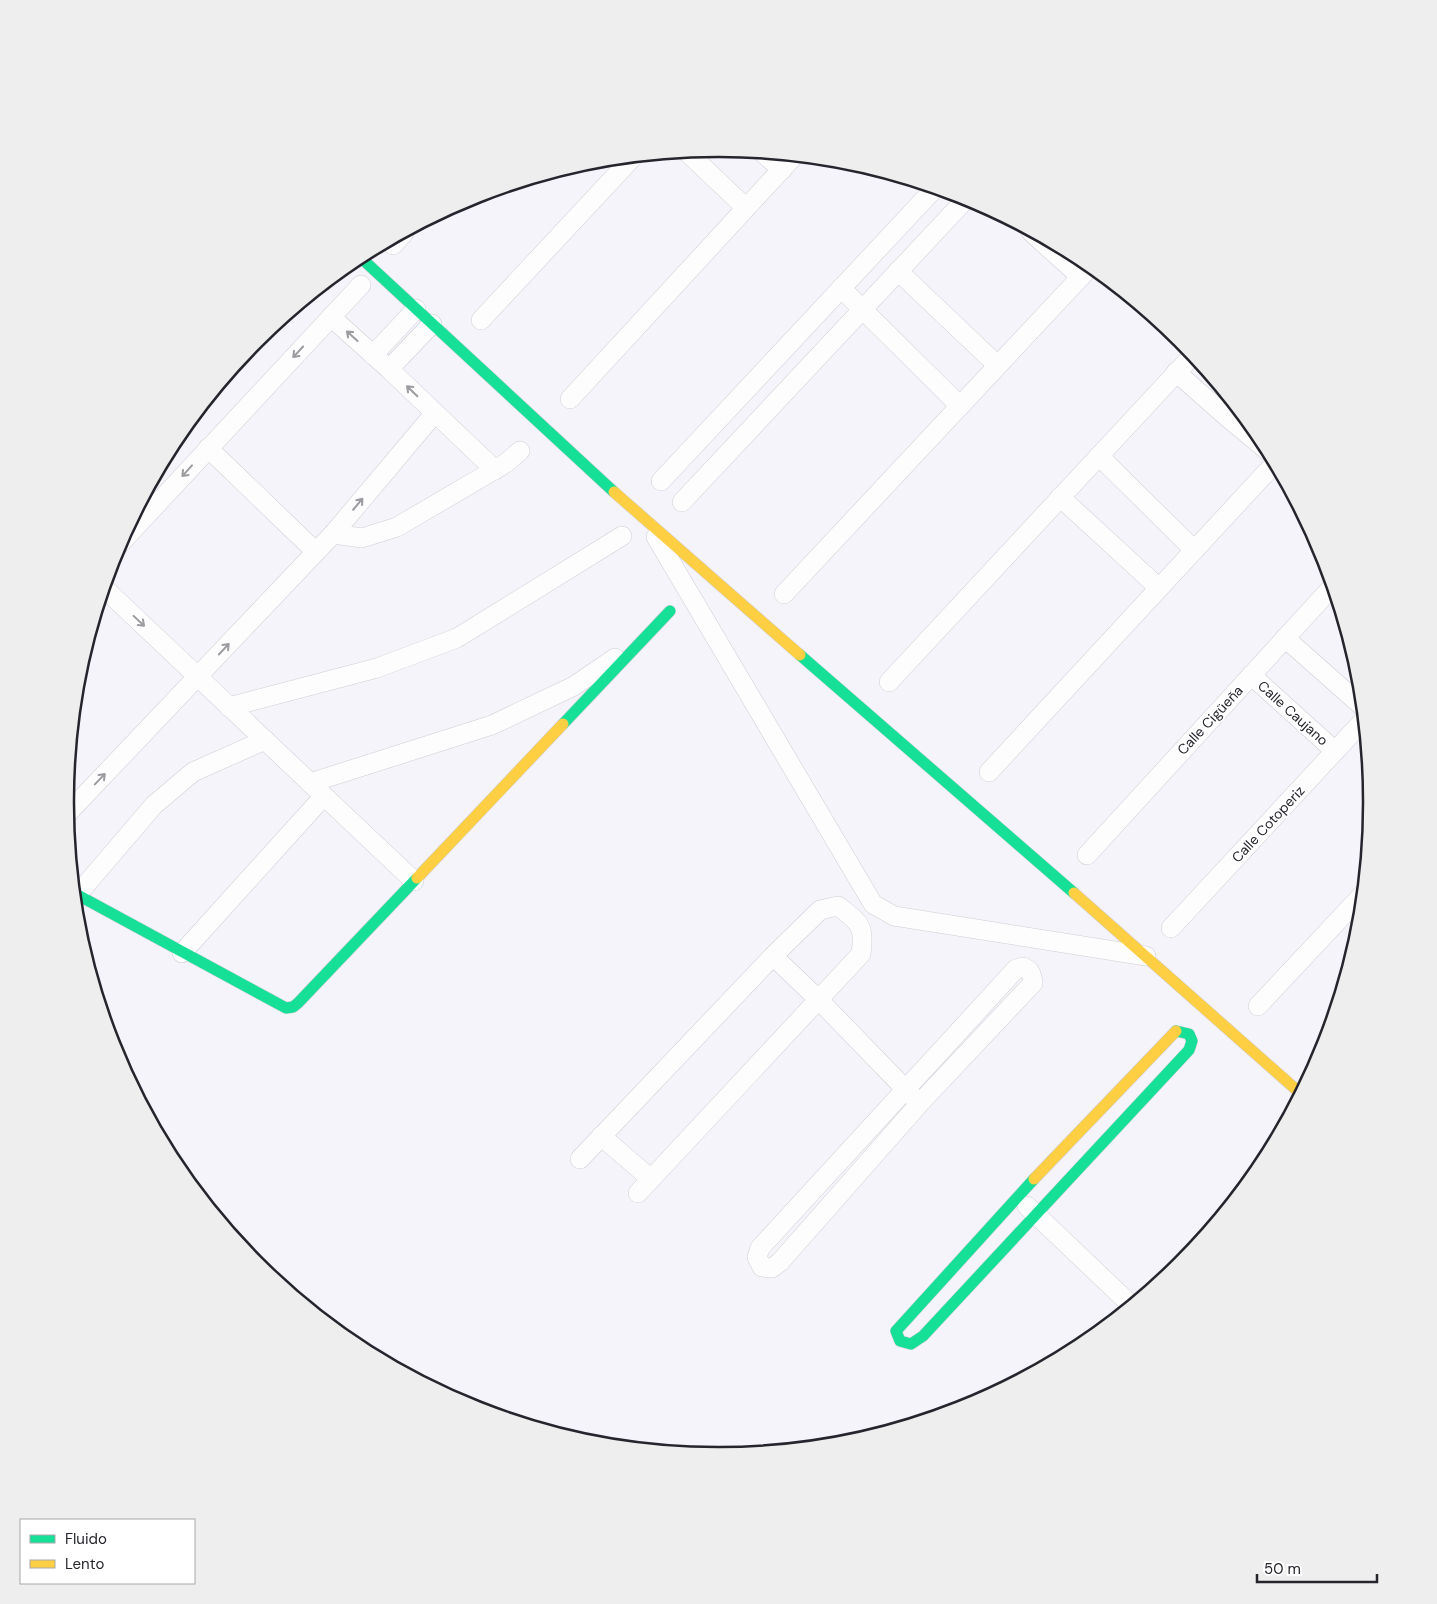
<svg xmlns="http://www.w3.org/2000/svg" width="1437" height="1604" font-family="'DM Sans',sans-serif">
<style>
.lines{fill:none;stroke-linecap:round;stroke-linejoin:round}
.street-casing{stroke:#ceced4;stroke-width:20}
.fast-casing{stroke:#ceced4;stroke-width:12}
.slow-casing{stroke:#ceced4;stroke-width:12}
.street{stroke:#fdfdfe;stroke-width:19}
.fast{stroke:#16e098;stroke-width:11}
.slow{stroke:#ffcf43;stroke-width:11}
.oneway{stroke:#9c9ca0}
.labels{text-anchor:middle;stroke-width:4;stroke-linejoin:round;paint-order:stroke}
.street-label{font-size:14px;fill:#25262d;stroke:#fff}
.rim{fill:none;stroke:#25262d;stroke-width:2.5}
</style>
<rect width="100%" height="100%" fill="#f4f4fa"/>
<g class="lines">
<defs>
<g id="street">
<path d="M687,152L746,208"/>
<path d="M763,153L782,170"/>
<path d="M1031,232L1081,277"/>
<path d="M393,245L404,233"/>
<path d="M898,271L997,365"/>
<path d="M841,288L960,406"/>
<path d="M331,317L389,369L495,470"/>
<path d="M481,320L633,157"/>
<path d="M373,355L416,309"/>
<path d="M389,369L432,324"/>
<path d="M1176,372L1228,418L1268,451"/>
<path d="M570,399L794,156"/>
<path d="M208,448L316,552"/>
<path d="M1099,456L1194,550"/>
<path d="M661,481L935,188"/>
<path d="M1060,497L1159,588"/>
<path d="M682,502L967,198"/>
<path d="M333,534L362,538L397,527L506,463L520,451"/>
<path d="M656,537L873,904L894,916L1146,956"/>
<path d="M117,547L361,285"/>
<path d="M104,588L414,881"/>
<path d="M784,594L1091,266"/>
<path d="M1285,638L1363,707"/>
<path d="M1251,675L1335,751"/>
<path d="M889,682L1193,355"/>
<path d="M229,707L377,668L457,638L622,536"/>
<path d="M989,772L1275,463"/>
<path d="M310,783L492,725L574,686L615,658"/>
<path d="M66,815L333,534L434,414"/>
<path d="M1087,855L1333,586"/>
<path d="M77,895L154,805L193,772L265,740"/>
<path d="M1171,928L1364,720"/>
<path d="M182,953L324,796"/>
<path d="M773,956L818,999L913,1097"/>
<path d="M1023,967C1031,970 1032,975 1033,983L920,1103L780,1262L772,1268L762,1267L757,1257L760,1248L1016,969Z"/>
<path d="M1258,1006L1363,894"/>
<path d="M601,1136L651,1179"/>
<path d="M580,1159L773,956L820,910L838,906C860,923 865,925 861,954L638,1193"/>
<path d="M1027,1206L1131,1305"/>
</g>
<g id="fast">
<path d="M359,256L614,492"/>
<path d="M800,655L1074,893"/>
<path d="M563,724L670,611"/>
<path d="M74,893L286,1008L293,1007L298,1003L417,878"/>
<path d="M1034,1179L896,1331L900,1341L911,1344L923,1336L1189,1050L1192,1041L1189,1034L1176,1031"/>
</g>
<g id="slow">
<path d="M614,492L800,655"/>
<path d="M417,878L563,724"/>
<path d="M1074,893L1300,1093"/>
<path d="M1034,1179L1176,1031"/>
</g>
</defs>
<use href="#street" class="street-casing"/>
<use href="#fast" class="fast-casing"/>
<use href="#slow" class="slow-casing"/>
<use href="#street" class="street"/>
<use href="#fast" class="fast"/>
<use href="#slow" class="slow"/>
</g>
<defs><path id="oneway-shaft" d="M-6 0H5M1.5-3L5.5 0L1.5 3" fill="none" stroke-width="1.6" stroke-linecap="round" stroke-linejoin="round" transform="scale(1.25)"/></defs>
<g class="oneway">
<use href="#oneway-shaft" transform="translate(352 336) rotate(-138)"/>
<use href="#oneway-shaft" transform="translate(298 352) rotate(133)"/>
<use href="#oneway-shaft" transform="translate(412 391) rotate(-136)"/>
<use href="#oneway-shaft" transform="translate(187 471) rotate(132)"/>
<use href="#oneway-shaft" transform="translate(358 504) rotate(-50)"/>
<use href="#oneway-shaft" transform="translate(139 621) rotate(43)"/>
<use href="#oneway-shaft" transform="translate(224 649) rotate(-47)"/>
<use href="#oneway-shaft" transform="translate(100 779) rotate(-46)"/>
</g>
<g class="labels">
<g class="street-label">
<text transform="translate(1293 713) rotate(42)" y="5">Calle Caujano</text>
<text transform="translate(1210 720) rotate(-47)" y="5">Calle Cigüeña</text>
<text transform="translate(1268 824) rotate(-47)" y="5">Calle Cotoperiz</text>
</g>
</g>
<path d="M0 0H1437V1604H0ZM718 157H719A644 644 0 0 1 1363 801V803A644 644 0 0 1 719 1447H718A644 644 0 0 1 74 803V801A644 644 0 0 1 718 157Z" fill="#eee" fill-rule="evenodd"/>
<path class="rim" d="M718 157H719A644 644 0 0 1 1363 801V803A644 644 0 0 1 719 1447H718A644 644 0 0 1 74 803V801A644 644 0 0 1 718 157Z"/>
<rect x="20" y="1519" width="175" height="65" fill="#ffffff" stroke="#a8a8ab"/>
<rect x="30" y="1535" width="25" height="8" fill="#16e098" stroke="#a8a8ab"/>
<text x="65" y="1544" font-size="15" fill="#25262d">Fluido</text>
<rect x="30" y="1560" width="25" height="8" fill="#ffcf43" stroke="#a8a8ab"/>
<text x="65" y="1569" font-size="15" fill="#25262d">Lento</text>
<path d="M1257 1574v8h120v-8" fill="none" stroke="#25262d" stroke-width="2.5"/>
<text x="1264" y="1574" font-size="15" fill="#25262d" stroke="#ffffff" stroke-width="4" paint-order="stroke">50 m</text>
</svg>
